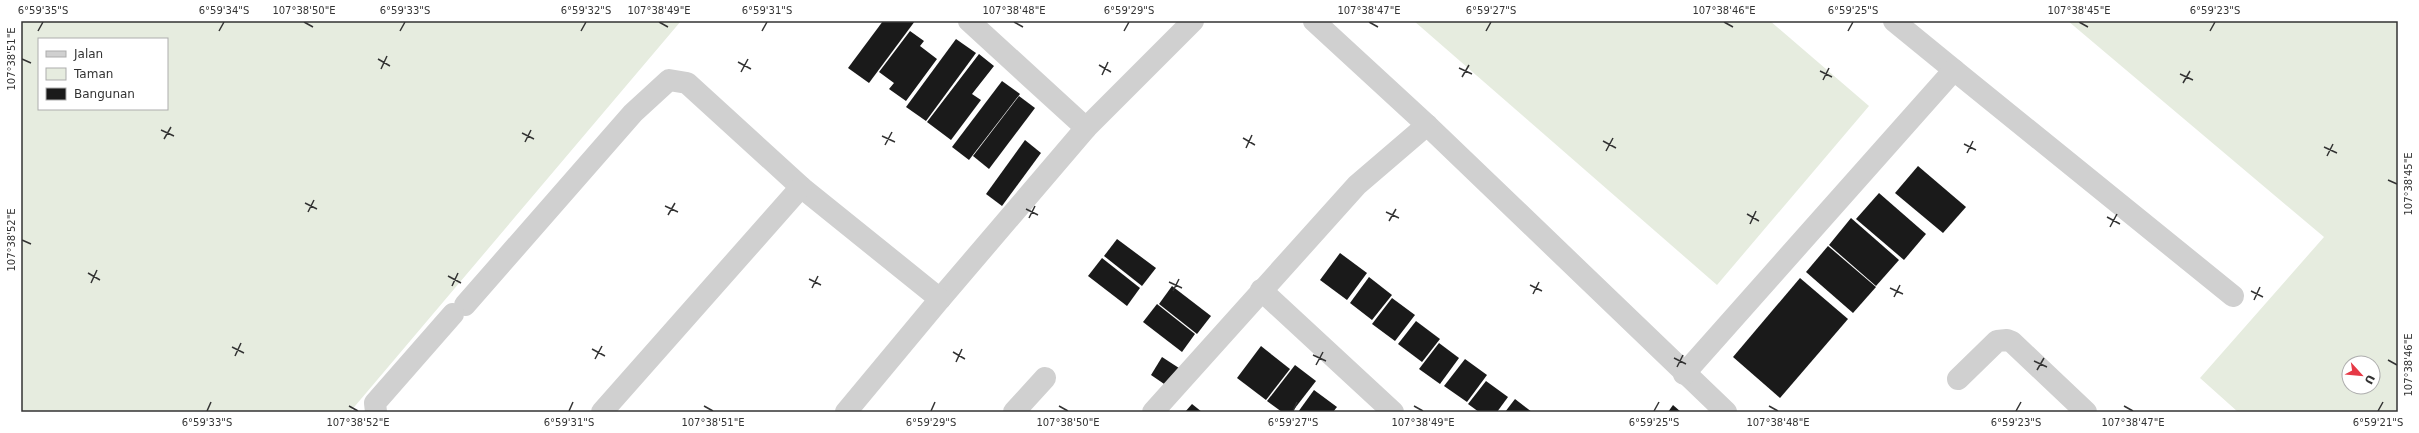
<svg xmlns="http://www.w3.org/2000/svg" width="2419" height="433" font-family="'DejaVu Sans',sans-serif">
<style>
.green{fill:#e6ecdf;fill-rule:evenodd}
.building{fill:#1a1a1a}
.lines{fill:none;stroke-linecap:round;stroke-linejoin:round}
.street{stroke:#d0d0d0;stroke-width:22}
.ticks{fill:none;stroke:#333;stroke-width:1.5}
.neatline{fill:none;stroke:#333;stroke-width:1.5}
.ticks-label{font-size:10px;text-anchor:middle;fill:#333}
</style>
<rect width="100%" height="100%" fill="#fff"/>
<g class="green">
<path d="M21,21H681L350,412H21ZM39,39H167V109H39Z"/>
<path d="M1414,21H1770L1869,106L1717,285Z"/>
<path d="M2068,21H2398V412H2238L2200,378L2324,237ZM2349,363H2373V387H2349Z"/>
</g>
<g class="building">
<path d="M883,21H915L869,83L848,68Z"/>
<path d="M910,31L924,41L920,46L937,59L906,101L889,89L894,83L879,72Z"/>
<path d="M956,39L976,53L926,121L906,107Z"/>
<path d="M979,54L994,66L972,94L981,100L951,140L927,122Z"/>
<path d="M1002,81L1020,94L969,160L952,147Z"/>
<path d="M1019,96L1035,108L989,169L973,156Z"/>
<path d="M1025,140L1041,153L1002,206L986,194Z"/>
<path d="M1918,166L1966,207L1943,233L1895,193Z"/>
<path d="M1879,193L1926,234L1904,260L1856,219Z"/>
<path d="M1851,218L1899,260L1876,286L1829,245Z"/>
<path d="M1117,239L1156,268L1142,286L1104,256Z"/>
<path d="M1828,246L1876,287L1853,313L1806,272Z"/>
<path d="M1340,253L1367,273L1347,300L1320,280Z"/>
<path d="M1102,258L1140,288L1127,306L1088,276Z"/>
<path d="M1369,277L1392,295L1372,320L1350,303Z"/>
<path d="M1800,278L1848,319L1780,398L1733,357Z"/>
<path d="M1172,286L1211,316L1197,334L1159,304Z"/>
<path d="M1392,298L1415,315L1395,341L1372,324Z"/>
<path d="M1157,304L1195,334L1182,352L1143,322Z"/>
<path d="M1416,321L1440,339L1422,362L1398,344Z"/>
<path d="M1439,343L1459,358L1440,384L1419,369Z"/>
<path d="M1261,346L1290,369L1266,400L1237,378Z"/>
<path d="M1162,357L1182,370L1170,388L1151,375Z"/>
<path d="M1465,359L1487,375L1467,402L1444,386Z"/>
<path d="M1295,365L1316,381L1292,412H1282L1267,401Z"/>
<path d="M1486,381L1508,397L1497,412H1479L1468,404Z"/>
<path d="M1314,390L1337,407L1333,412H1298Z"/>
<path d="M1515,399L1532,412H1505Z"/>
<path d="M1192,404L1202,412H1185Z"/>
<path d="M1673,405L1681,412H1668Z"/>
</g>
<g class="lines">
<g class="street">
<path d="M969,21L1086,128"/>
<path d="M1314,21L1427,125L1726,412"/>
<path d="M1894,21L1954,70"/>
<path d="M1261,290L1393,412"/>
<path d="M465,305L633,113L669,80L687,83L801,187L940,299L1086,128L1193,21"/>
<path d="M1684,374L1954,70L2233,296"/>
<path d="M1958,379L1997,341L2007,340L2012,342L2086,412"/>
<path d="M376,412L375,403L453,314"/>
<path d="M602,412L801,187"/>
<path d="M846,412L940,299"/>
<path d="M1014,412L1045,378"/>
<path d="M1153,412L1357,185L1427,125"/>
</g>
</g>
<path class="ticks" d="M304,22L313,27M659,22L668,27M1014,22L1023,27M1369,22L1378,27M1724,22L1733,27M2079,22L2088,27M38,31L43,22M219,31L224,22M400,31L405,22M581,31L586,22M762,31L767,22M1124,31L1129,22M1486,31L1491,22M1848,31L1853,22M2210,31L2215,22M22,59L31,63M378,59L390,66M738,62L751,69M1099,65L1111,72M1459,68L1472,74M381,69L387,56M1820,71L1832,77M741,72L748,59M2180,74L2193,80M1102,75L1108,62M1462,77L1469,65M1823,80L1829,68M2183,83L2190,71M161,130L174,136M522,133L534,139M882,136L895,142M1243,138L1255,145M164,139L171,127M1603,141L1616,148M525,142L531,130M1964,144L1976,150M885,145L892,132M2324,147L2337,153M1246,148L1252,135M1606,151L1613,138M1967,153L1973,141M2327,156L2333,144M2388,180L2397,184M305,203L317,209M665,206L678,212M1026,209L1038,215M308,212L314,200M1386,212L1399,218M1747,214L1759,221M668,215L675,203M2107,217L2120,224M1029,218L1035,206M1389,221L1396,209M1750,224L1756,211M2110,227L2117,214M22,240L31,244M88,273L100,280M448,276L461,283M809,279L821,285M1169,282L1182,288M91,283L97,270M1530,285L1542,291M452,286L458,273M812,288L818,276M1890,288L1903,294M1173,291L1179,279M2251,291L2263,297M1533,294L1539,282M1894,297L1900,285M2254,300L2260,287M232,347L244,353M592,349L605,356M953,352L965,359M1313,355L1326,361M235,356L241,343M1674,358L1686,364M595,359L602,346M2388,360L2397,365M2034,361L2047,367M956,362L962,349M1316,365L1323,352M1677,367L1683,355M2037,370L2044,358M349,406L358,411M704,406L713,411M1059,406L1068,411M1414,406L1423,411M1769,406L1778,411M2124,406L2133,411M207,411L211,402M569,411L573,402M931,411L935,402M1293,411L1297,402M1654,411L1659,402M2016,411L2021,402M2378,411L2383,402"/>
<rect width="2419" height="433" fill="none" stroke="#ffffff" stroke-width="44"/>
<rect x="38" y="38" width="130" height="72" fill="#ffffff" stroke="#adadad"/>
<rect x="46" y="51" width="20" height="6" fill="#d0d0d0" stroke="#adadad"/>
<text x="74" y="58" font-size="12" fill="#333333">Jalan</text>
<rect x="46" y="68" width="20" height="12" fill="#e6ecdf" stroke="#adadad"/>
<text x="74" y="78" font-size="12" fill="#333333">Taman</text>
<rect x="46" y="88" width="20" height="12" fill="#1a1a1a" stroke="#adadad"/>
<text x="74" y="98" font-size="12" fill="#333333">Bangunan</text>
<g transform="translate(2361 375) rotate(117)"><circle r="19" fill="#ffffff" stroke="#adadad"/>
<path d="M0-3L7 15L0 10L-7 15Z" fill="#e63946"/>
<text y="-6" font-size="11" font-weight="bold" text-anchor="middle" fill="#333333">U</text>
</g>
<rect x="22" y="22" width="2375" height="389" class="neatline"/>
<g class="ticks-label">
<text x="43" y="14">6°59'35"S</text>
<text x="224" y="14">6°59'34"S</text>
<text x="304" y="14">107°38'50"E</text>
<text x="405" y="14">6°59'33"S</text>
<text x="586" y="14">6°59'32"S</text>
<text x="659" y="14">107°38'49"E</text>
<text x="767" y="14">6°59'31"S</text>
<text x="1014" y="14">107°38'48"E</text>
<text x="1129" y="14">6°59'29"S</text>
<text x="1369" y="14">107°38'47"E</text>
<text x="1491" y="14">6°59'27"S</text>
<text x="1724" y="14">107°38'46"E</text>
<text x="1853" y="14">6°59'25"S</text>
<text x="2079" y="14">107°38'45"E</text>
<text x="2215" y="14">6°59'23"S</text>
<text transform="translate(11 59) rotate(-90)" y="4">107°38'51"E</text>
<text transform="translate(2408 184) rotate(-90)" y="4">107°38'45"E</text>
<text transform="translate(11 240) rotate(-90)" y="4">107°38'52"E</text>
<text transform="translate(2408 365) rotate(-90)" y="4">107°38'46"E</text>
<text x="207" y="426">6°59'33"S</text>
<text x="358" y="426">107°38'52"E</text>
<text x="569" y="426">6°59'31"S</text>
<text x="713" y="426">107°38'51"E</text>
<text x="931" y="426">6°59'29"S</text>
<text x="1068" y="426">107°38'50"E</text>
<text x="1293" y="426">6°59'27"S</text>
<text x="1423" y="426">107°38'49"E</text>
<text x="1654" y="426">6°59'25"S</text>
<text x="1778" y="426">107°38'48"E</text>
<text x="2016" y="426">6°59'23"S</text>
<text x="2133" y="426">107°38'47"E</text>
<text x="2378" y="426">6°59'21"S</text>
</g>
</svg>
